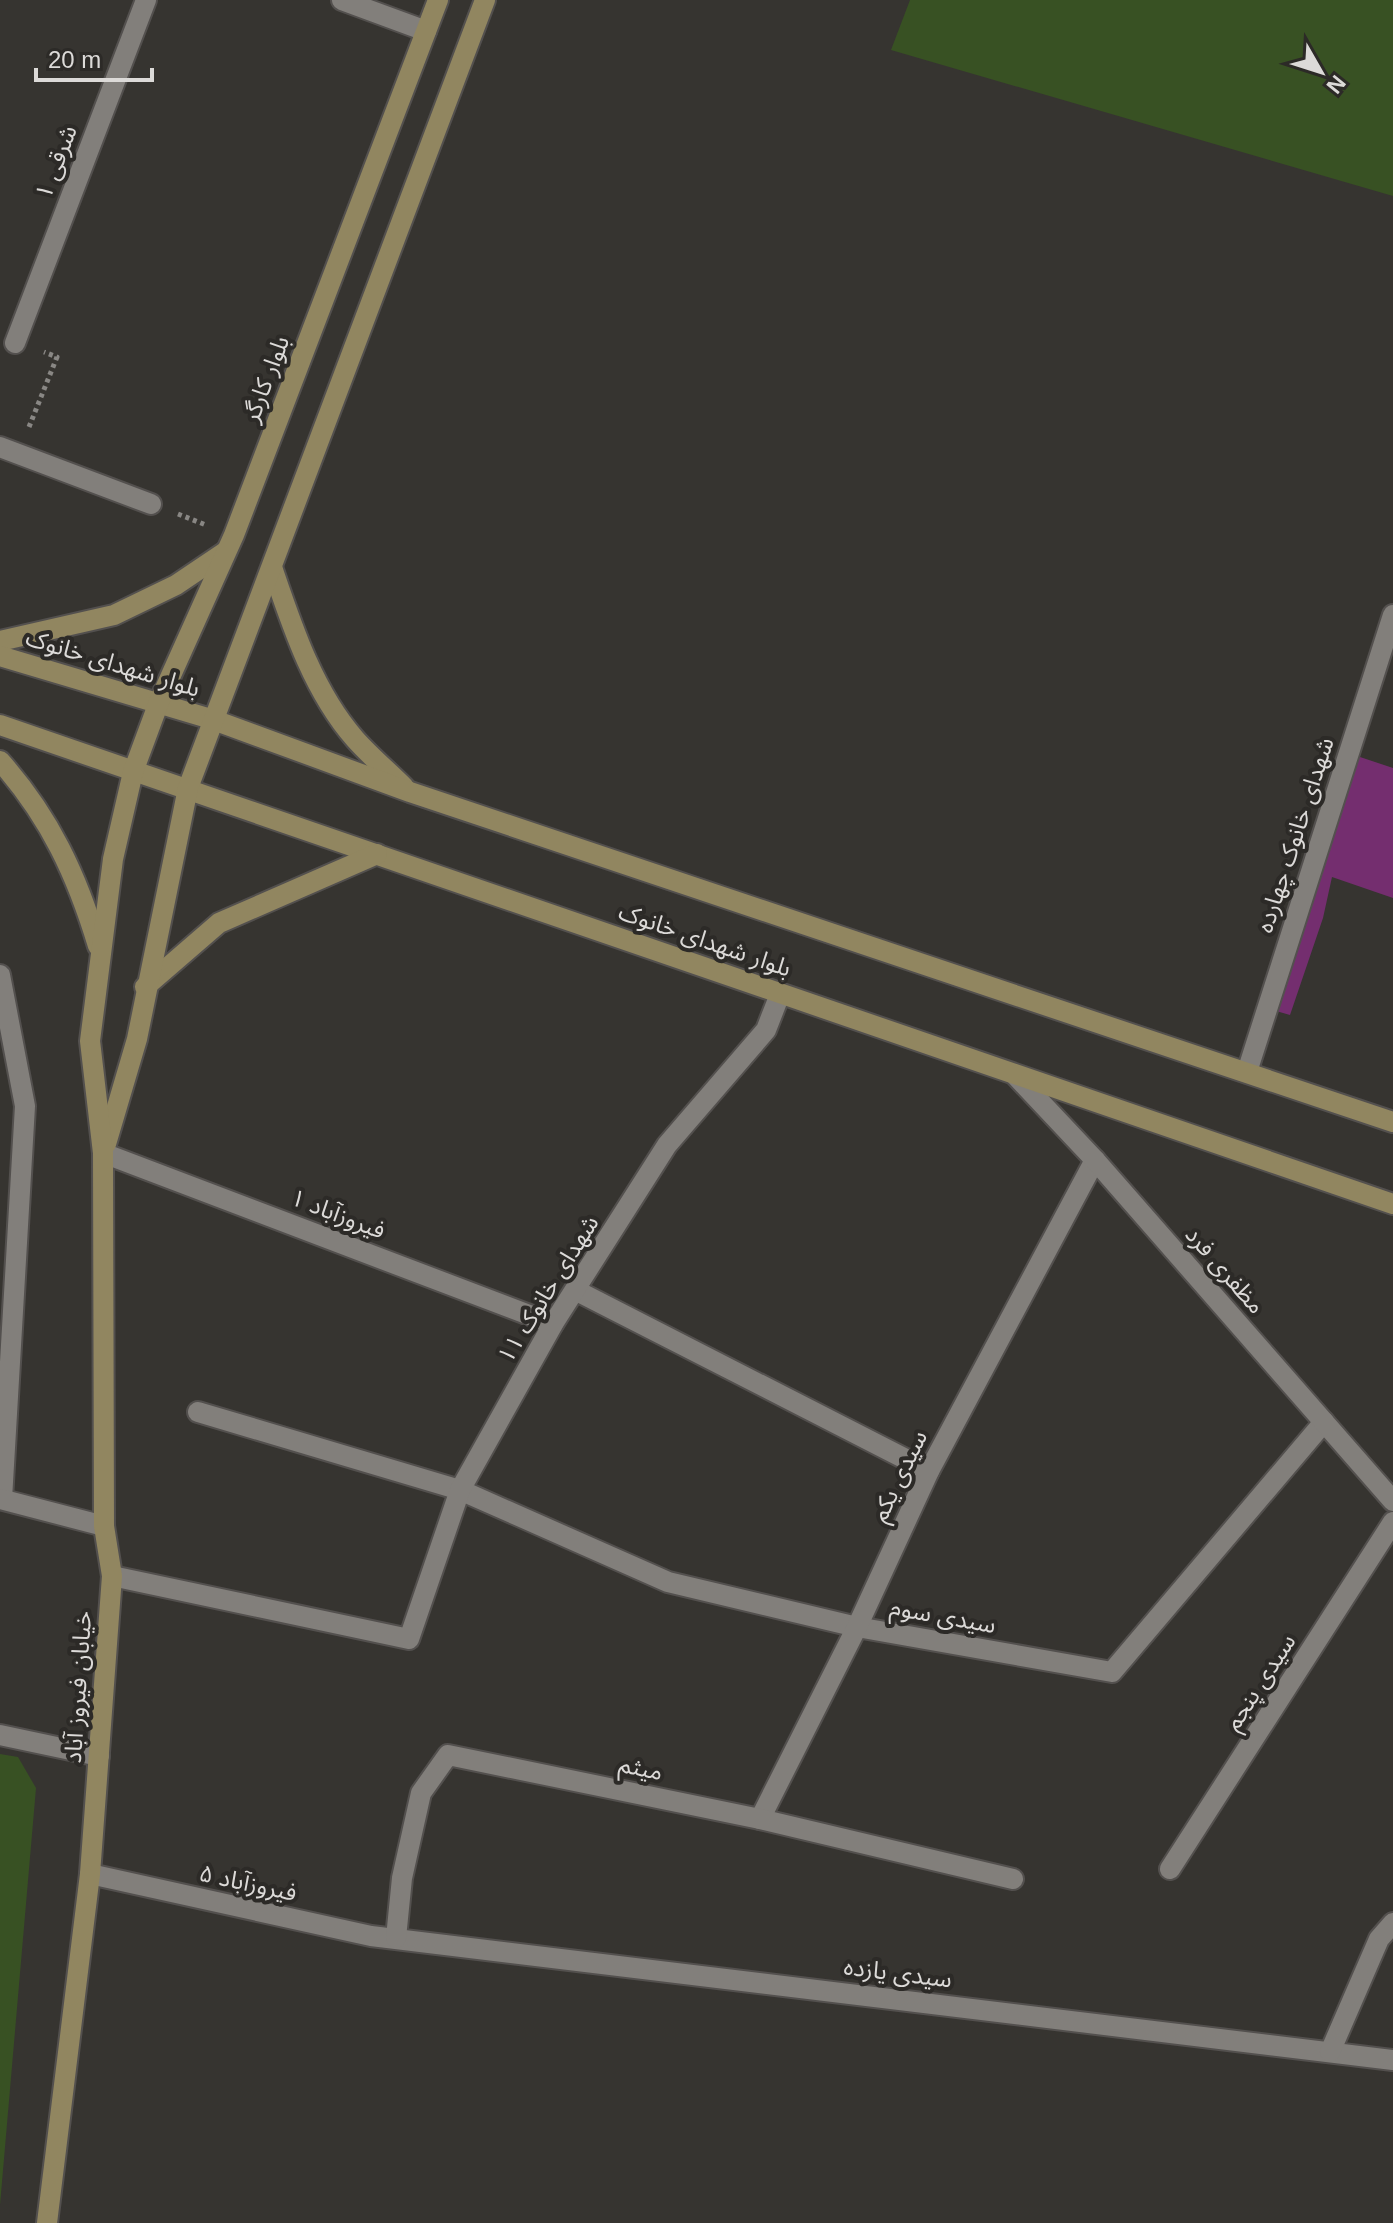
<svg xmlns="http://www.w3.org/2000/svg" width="1393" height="2223" font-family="Helvetica,'Noto Sans Arabic',sans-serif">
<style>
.green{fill:#385123}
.building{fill:#742e6f}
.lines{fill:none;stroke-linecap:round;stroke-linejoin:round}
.minor-casing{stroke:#53504e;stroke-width:24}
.tertiary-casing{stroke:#53504e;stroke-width:24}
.secondary-casing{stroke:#53504e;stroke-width:24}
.path{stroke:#898784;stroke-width:5;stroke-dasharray:4 4;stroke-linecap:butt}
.minor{stroke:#827f7b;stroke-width:20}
.tertiary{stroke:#827f7b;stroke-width:20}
.secondary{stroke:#918660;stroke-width:20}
.labels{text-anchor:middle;stroke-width:8;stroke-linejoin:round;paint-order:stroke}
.street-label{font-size:24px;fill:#dcdad8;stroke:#2c2a27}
</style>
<rect width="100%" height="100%" fill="#363430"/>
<g class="green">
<path d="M910,0H1393V196L891,50Z"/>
<path d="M0,1754L18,1757L36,1788L0,2205Z"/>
</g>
<path class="building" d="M1354,755L1393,768V898L1332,877L1323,918L1290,1015L1266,1008Z"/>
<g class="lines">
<defs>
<g id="minor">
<path d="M342,0L426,31"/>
<path d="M15,343L146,0"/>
<path d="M0,447L151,504"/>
<path d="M0,975L25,1106L2,1499"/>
<path d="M1247,1072L1393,615"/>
<path d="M103,1153L553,1324"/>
<path d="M577,1291L929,1471"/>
<path d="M198,1412L460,1490L668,1582L857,1627L1112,1672L1324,1422"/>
<path d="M0,1499L104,1526"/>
<path d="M112,1576L409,1639L460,1490L553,1324L667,1145L766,1030L780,994"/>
<path d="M0,1735L99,1756"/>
<path d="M760,1819L857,1627L929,1471L1095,1160"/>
<path d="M1170,1869L1393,1522"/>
<path d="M90,1874L371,1936L1393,2060"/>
<path d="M396,1938L402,1878L421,1793L448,1755L760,1819L1013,1879"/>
<path d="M1330,2052L1379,1939L1393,1923"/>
</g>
<path id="tertiary" d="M1016,1076L1095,1160L1393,1501"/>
<g id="secondary">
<path d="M272,567C292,626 313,691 355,739C370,756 388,771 404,787"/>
<path d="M0,641L114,615L176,585L225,552"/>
<path d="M0,656L211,719L410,792L1393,1122"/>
<path d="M0,725L1393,1204"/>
<path d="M0,761C50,817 77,876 98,946"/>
<path d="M145,987L219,923L377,854"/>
<path d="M106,1144L137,1039L188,788L485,0"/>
<path d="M47,2223L90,1874L112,1576L104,1526L103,1153L90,1041L113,859L133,772L159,702L234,535L438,0"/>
</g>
</defs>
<use href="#minor" class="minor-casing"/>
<use href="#tertiary" class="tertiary-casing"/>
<use href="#secondary" class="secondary-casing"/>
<g class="path">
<path d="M29,427L57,357L44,352"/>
<path d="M178,514L206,525"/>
</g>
<use href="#minor" class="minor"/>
<use href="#tertiary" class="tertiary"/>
<use href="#secondary" class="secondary"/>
</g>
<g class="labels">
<g class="street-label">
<text transform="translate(56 162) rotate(-69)" y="8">شرقی ۱</text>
<text transform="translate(266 379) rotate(-69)" y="8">بلوار کارگر</text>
<text transform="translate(113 663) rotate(17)" y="8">بلوار شهدای خانوک</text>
<text transform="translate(1295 835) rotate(-72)" y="8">شهدای خانوک چهارده</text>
<text transform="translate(705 940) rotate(19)" y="8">بلوار شهدای خانوک</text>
<text transform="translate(338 1214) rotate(21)" y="8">فیروزآباد ۱</text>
<text transform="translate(1225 1270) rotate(49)" y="8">مظفری فرد</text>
<text transform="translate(548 1289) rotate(-58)" y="8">شهدای خانوک ۱۱</text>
<text transform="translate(899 1476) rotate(-64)" y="8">سیدی یکم</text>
<text transform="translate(943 1616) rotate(10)" y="8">سیدی سوم</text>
<text transform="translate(1260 1682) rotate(-57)" y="8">سیدی پنجم</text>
<text transform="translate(78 1687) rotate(-86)" y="8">خیابان فیروز آباد</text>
<text transform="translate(641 1768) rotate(12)" y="8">میثم</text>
<text transform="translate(248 1883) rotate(12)" y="8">فیروزآباد ۵</text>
<text transform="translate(898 1973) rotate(7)" y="8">سیدی یازده</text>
</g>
</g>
<g transform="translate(1321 72) rotate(129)" stroke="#2c2a27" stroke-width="6" paint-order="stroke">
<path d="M0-6L14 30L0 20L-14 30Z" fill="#dcdad8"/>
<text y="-12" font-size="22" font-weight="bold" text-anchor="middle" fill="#dcdad8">N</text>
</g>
<path d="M36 68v12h116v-12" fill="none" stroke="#dcdad8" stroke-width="4"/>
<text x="48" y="68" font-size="24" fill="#dcdad8" stroke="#2c2a27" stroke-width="6" paint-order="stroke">20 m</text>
</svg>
